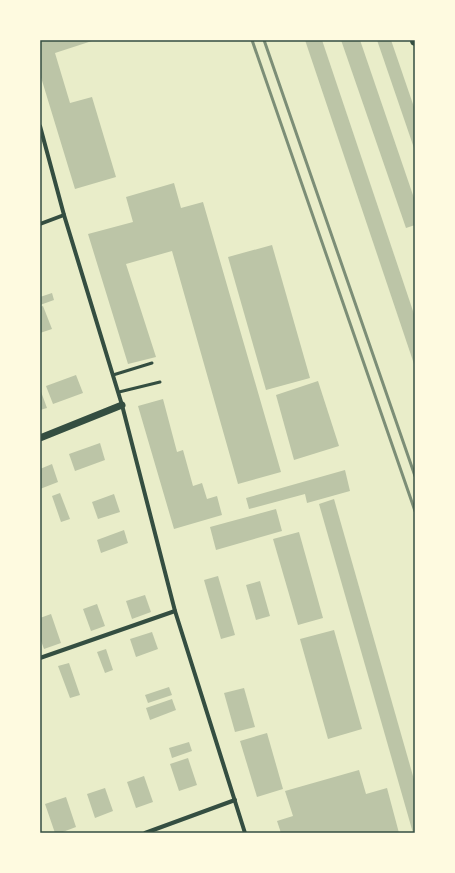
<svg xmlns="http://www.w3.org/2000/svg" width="455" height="873" font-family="'Libre Baskerville',serif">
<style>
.building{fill:#bcc5a7}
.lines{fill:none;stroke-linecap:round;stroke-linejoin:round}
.service{stroke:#344e41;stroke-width:3}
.minor{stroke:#344e41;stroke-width:4}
.tertiary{stroke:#344e41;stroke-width:7}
.primary{stroke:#344e41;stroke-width:10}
.rail{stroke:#7c8e77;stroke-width:3}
.neatline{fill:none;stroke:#344e41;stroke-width:1.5}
</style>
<rect width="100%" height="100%" fill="#e9edc9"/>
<g class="building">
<path d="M40,40H95L55,53L70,103L92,97L116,177L75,189L40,74Z"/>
<path d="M305,40H322L415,317V367Z"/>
<path d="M341,40H360L415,201V225L406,228Z"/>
<path d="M377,40H391L415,110V151Z"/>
<path d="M174,183L181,208L203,202L281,472L238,484L172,251L126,264L156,357L128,364L88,234L133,222L126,197Z"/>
<path d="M272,245L310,378L266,390L228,257Z"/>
<path d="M52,293L54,300L40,305V297Z"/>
<path d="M43,306L52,329L40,333V307Z"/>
<path d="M76,375L83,393L53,404L46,386Z"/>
<path d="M318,381L339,446L294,460L276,395Z"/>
<path d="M40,389L47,408L40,410Z"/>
<path d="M163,399L177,452L183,450L193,486L202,483L207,499L217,496L222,515L174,529L138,406Z"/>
<path d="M100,443L105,460L75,471L69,454Z"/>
<path d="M52,464L58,482L40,489V469Z"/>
<path d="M345,470L350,491L307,503L305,494L249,509L246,498Z"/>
<path d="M60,493L70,519L61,522L52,496Z"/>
<path d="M114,494L120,512L98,519L92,502Z"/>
<path d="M334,499L415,783V833H413L319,504Z"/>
<path d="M276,509L282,531L216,550L210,527Z"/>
<path d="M124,530L128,543L101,553L97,540Z"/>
<path d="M299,532L323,618L298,625L273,539Z"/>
<path d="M218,576L235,635L221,639L204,580Z"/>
<path d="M260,581L270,616L256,620L246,585Z"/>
<path d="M145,595L151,612L132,619L126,601Z"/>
<path d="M97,604L105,626L91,631L83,609Z"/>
<path d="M51,614L61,643L44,649L40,638V618Z"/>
<path d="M334,630L362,729L328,739L300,639Z"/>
<path d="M152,632L158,649L136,657L130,639Z"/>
<path d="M106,649L113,670L105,673L97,652Z"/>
<path d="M69,663L80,695L70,698L58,666Z"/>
<path d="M169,687L172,695L148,703L145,695Z"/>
<path d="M244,688L255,727L235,732L224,693Z"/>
<path d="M172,699L176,710L150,720L146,708Z"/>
<path d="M267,733L283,789L257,797L240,741Z"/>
<path d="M189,742L192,751L172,758L169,748Z"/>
<path d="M188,758L197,785L179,791L170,764Z"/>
<path d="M359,770L366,794L387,788L399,833H281L277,821L293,816L285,791Z"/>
<path d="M144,776L153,802L136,808L127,782Z"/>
<path d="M105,788L113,811L95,818L87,794Z"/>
<path d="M66,797L76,827L60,833H55L45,804Z"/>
</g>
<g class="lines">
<g class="service">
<path d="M113,375L152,363"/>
<path d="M119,392L160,382"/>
</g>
<g class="minor">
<path d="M40,126L64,215L122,405L175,611L245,833"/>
<path d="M40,224L64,215"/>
<path d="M40,658L175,611"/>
<path d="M145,833L235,800"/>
</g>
<path class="tertiary" d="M40,438L122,405"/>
<path class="primary" d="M415,40V41"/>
<g class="rail">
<path d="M252,40L415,511"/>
<path d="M264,40L415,476"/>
</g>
</g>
<rect width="455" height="873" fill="none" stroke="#fefae0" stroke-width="82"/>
<rect x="41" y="41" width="373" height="791" class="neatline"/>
</svg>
